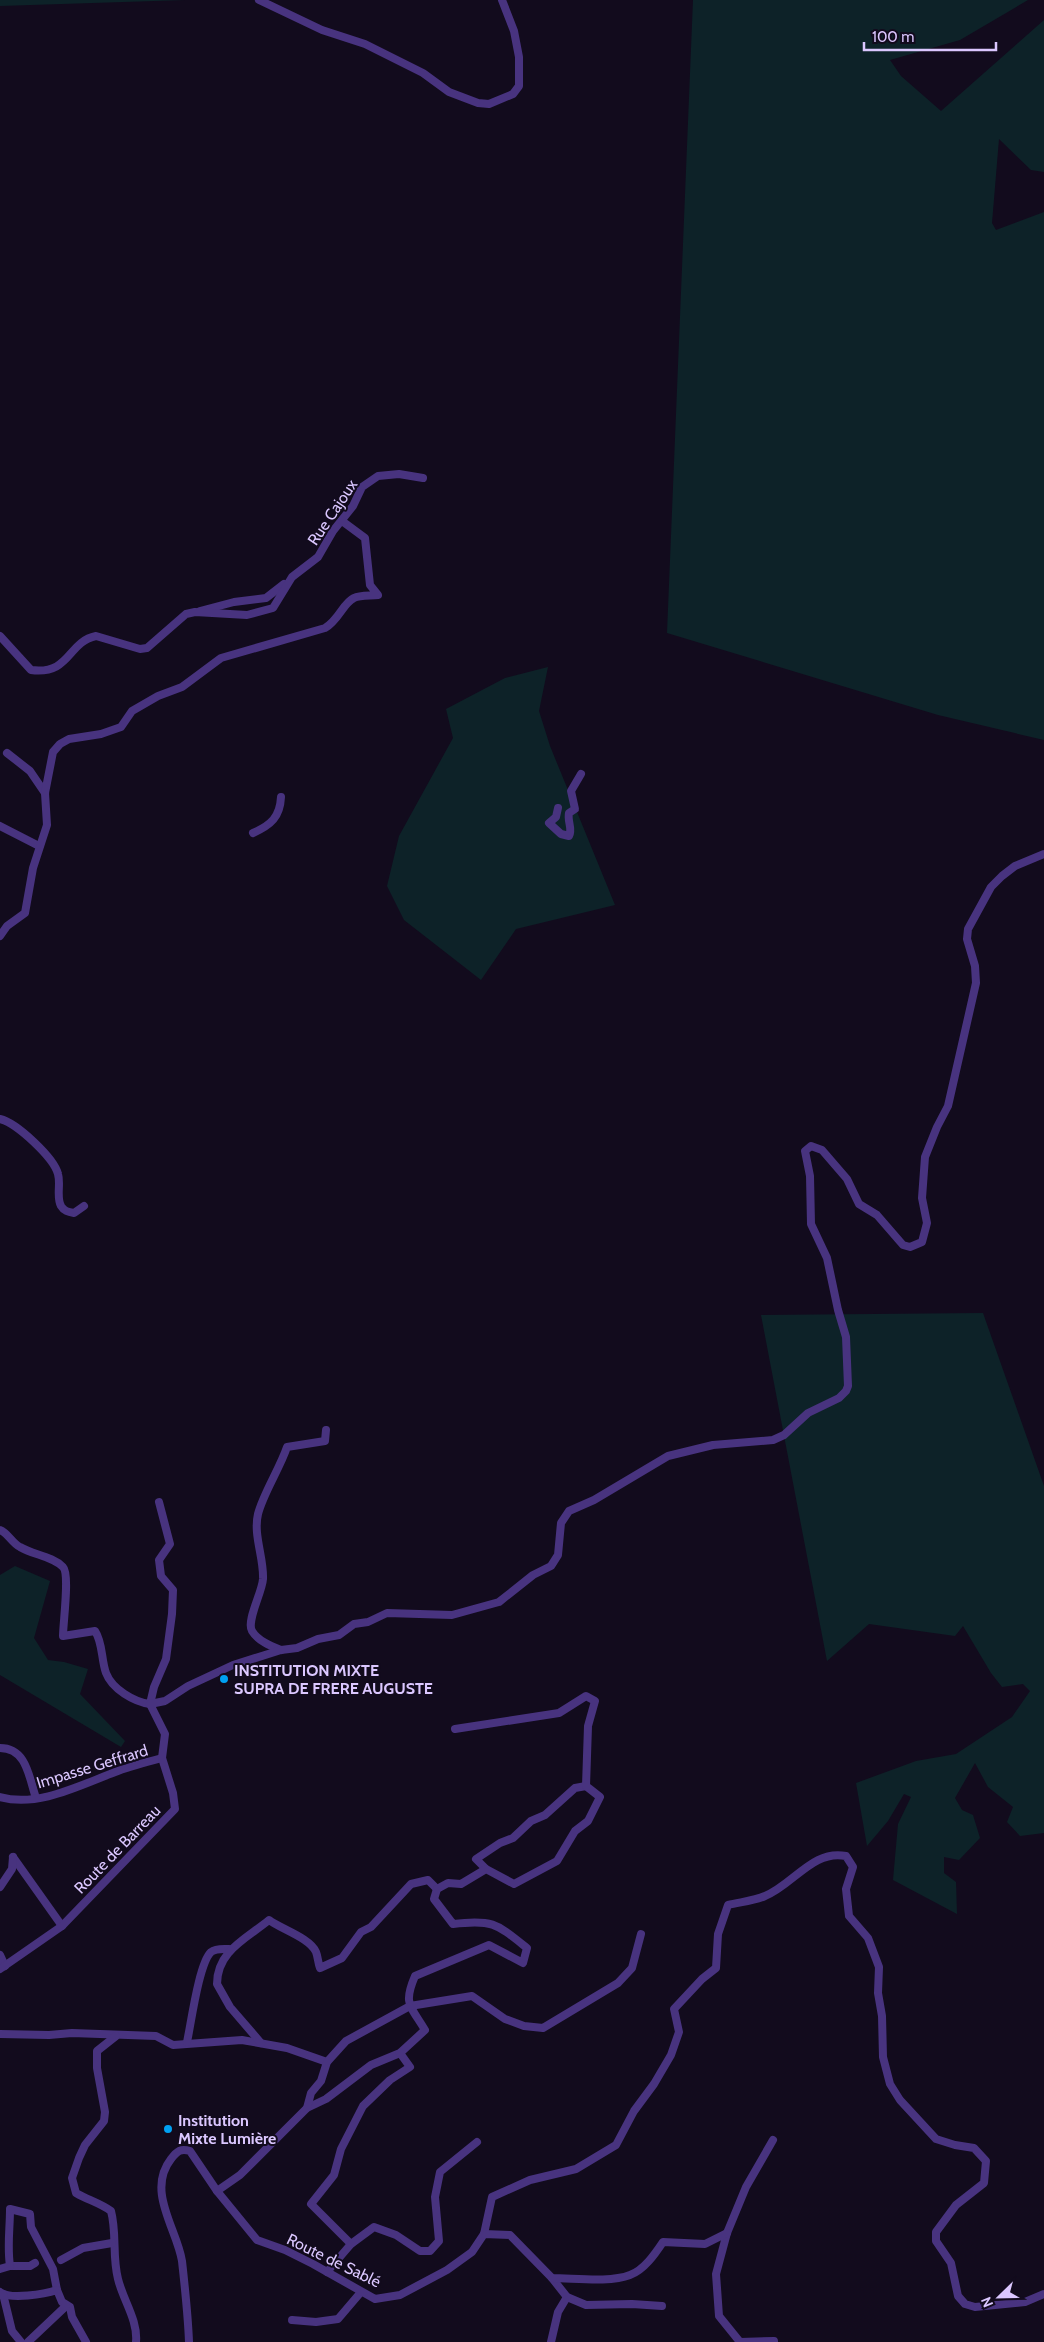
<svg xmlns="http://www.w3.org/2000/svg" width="1044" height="2342" font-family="Cabin,sans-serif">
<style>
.green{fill:#0d2228}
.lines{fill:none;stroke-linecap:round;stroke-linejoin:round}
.minor{stroke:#48337f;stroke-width:8}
.poi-dot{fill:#00a1f2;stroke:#120b1d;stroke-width:2}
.labels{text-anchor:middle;stroke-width:4;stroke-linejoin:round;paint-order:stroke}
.street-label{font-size:16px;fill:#dbc7ff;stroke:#120b1d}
.poi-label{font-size:16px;font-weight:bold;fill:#dbc7ff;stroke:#120b1d;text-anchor:start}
</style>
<rect width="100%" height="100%" fill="#120b1d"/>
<g class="green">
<path d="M0,0H185L0,6Z"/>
<path d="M693,0H1028L960,40L890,60L901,76L941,111L1044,20V172L1031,170L999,139L992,223L996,230L1044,212V740L938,715L667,633Z"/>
<path d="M548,667L539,711L550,746L615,905L516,929L481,980L404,920L387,886L399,836L453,738L446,709L505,678Z"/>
<path d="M983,1313L1044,1486V1833L1020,1836L1007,1822L1013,1807L988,1787L975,1763L955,1798L962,1810L973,1815L980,1838L959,1860L944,1857V1873L956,1882L957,1914L893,1880L898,1824L911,1797L904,1794L888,1821L867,1846L856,1783L916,1761L956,1754L1012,1717L1030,1691L1023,1684L1002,1687L991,1673L963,1626L955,1636L869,1624L827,1661L761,1315Z"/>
<path d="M15,1566L50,1581L34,1638L48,1660L64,1662L88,1669L80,1694L125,1741L121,1747L0,1675V1575Z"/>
</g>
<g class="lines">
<g class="minor">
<path d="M259,0L322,30L365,44L423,73L449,92L478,103L489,104L513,94L519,86V57L514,31L502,0"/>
<path d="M200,611L234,602L266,598L284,584"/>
<path d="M0,636L31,670C71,675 67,642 96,636L140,649L147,648L186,614L195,612L247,615L273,608L292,577L318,557L333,531L353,506L362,487L378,476L399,474L423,478"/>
<path d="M7,753L30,771L45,793"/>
<path d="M558,808L556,817L549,823L561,834L569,836C573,829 567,821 569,813L575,809L571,791L581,774"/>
<path d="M0,826L39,846"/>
<path d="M253,833C271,825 280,817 281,797"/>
<path d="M0,936L7,926L25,913L33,868L47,825L45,793L53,752L60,744L69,739L101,734L121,727L132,711L158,696L182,687L221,658L325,628C339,620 343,603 354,598C360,595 371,596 378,595L370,585L365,538L342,521"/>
<path d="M0,1119C17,1123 54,1158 58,1174C61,1184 56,1197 61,1206C64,1211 68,1212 74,1213L84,1206"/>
<path d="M0,1530C8,1533 12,1543 20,1547C33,1555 52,1556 63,1567C70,1574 63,1623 63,1636L95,1631C103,1643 101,1659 106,1673C112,1689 134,1702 150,1704L154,1687L166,1659L172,1614L173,1590L161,1576L159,1560L170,1544L159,1502"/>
<path d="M281,1650C271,1646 258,1641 252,1631C246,1621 262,1593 263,1579C264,1558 253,1535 258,1514C263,1494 280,1468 287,1447L325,1441L326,1430"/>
<path d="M0,1748C27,1748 29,1778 36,1798"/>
<path d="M0,1797C39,1808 82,1784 118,1771C132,1766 147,1762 162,1758"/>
<path d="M13,1857L62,1926"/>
<path d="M486,1869L476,1859L500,1843L513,1838L531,1821L545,1815L575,1788L586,1786"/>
<path d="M0,1887L12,1869L13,1857"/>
<path d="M0,1955L5,1966"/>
<path d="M0,1969L62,1926L175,1809L173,1793L162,1758L165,1734L150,1704L165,1701L188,1686L233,1665L281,1650L297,1648L318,1639L339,1635L354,1624L368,1622L387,1613L452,1615L499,1602L533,1575L551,1566L558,1555L561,1523L569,1511L594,1500L668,1456L713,1445L773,1440L784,1435L808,1413L839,1398L846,1391L848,1386L846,1337L838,1310L827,1258L811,1224L810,1176L805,1151L811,1146L822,1150L847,1179L859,1204L877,1215L903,1245L910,1247L922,1242L927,1223L922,1198L925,1157L937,1127L948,1106L976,983L975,966L967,939L968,929L991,887L1002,876L1015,866L1044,854"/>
<path d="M0,2034L49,2035L72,2033L156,2036L173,2045L242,2040L287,2048L327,2062"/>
<path d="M116,2036L97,2051V2068L105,2112L104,2121L85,2145L79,2158L72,2178L76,2193C88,2200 100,2203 111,2211C117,2233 112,2256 118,2279C123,2300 138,2320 136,2342"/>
<path d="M187,2042C191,2024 199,1963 211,1952C216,1948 223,1949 229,1949"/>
<path d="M261,2043L230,2007L217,1984C217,1951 246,1939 269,1920C281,1929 310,1938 316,1952C318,1957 318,1963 320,1968L342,1958L361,1932L371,1927L411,1884L428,1880L437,1889"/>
<path d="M307,2108L326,2099L371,2065L400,2053L425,2030C410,2005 403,2004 415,1976L489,1945L523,1963L527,1948C497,1924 493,1919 453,1924L434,1899L437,1889L448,1883L461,1884L486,1869L514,1884L557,1861L575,1831L588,1821L600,1797L586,1786L588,1726L595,1701L586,1696L559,1713L455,1729"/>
<path d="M773,2140L746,2187L727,2233L716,2274L719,2316L740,2342L774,2341"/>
<path d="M217,2191L240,2175L307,2108L311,2093L321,2081L327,2062L346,2041L410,2006L472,1996L505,2019L524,2026L543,2028L618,1983L632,1968L641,1934"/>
<path d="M484,2234L492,2197L530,2180L576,2169L616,2145L634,2111L654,2084L671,2055L679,2032L674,2009L702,1979L716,1968L718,1934L728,1905C740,1902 754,1901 765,1896C793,1885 813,1849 846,1856L853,1867L846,1889L849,1916L868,1938L879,1967L878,1993L882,2016L883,2057L890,2084L900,2100L936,2139L955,2145L974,2148L986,2161L984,2183L956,2205L936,2232V2241L951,2263L958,2296L965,2304L975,2307L1025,2302L1044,2294"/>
<path d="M351,2244L311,2204L334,2175L341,2149L363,2106L390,2080L410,2067L400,2053"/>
<path d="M61,2260L83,2248L112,2243"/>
<path d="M10,2266H30L35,2263"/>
<path d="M0,2269L10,2266C7,2246 10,2229 10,2209L30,2214L31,2227L53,2269L57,2290"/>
<path d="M327,2272L351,2244L374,2227L396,2235L420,2251H430L439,2241L435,2197L440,2172L477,2142"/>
<path d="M552,2278L567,2297L586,2305L632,2304L662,2306"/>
<path d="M0,2292C10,2300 45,2294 57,2290L62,2302L70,2307L72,2317L86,2342"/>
<path d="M3,2294L12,2331L21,2342"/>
<path d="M292,2320L316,2322L338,2319L361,2292"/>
<path d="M28,2342L66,2306"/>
<path d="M189,2342C188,2315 185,2288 182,2261C177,2229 146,2191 171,2159C177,2151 181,2148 190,2151L217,2191L257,2240L285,2250L313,2264L375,2299L400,2295L447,2270L472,2252L484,2234L510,2235L552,2278C574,2278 610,2283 630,2275C644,2270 655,2254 663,2242L705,2244L727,2233"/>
<path d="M551,2342L558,2312L567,2297"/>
</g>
</g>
<g class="poi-dot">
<circle cx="224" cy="1679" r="5"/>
<circle cx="168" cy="2129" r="5"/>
</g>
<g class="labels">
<g class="street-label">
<text transform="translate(332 512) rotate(-56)" y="6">Rue Cajoux</text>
<text transform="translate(92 1766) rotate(-17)" y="6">Impasse Geffrard</text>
<text transform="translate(117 1849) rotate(-46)" y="6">Route de Barreau</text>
<text transform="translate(334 2260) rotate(26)" y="6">Route de Sablé</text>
</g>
<g class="poi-label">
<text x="234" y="1676">INSTITUTION MIXTE<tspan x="234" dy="18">SUPRA DE FRERE AUGUSTE</tspan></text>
<text x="178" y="2126">Institution<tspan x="178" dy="18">Mixte Lumière</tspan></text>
</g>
</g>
<g transform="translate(999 2297) rotate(247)" stroke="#120b1d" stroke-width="4" paint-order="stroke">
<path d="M0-4L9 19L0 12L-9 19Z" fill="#dbc7ff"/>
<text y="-8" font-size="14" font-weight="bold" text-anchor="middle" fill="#dbc7ff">N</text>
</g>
<path d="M864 42v8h132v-8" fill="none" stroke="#dbc7ff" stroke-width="2.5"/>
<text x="872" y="42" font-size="15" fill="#dbc7ff" stroke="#120b1d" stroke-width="4" paint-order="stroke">100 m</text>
</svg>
